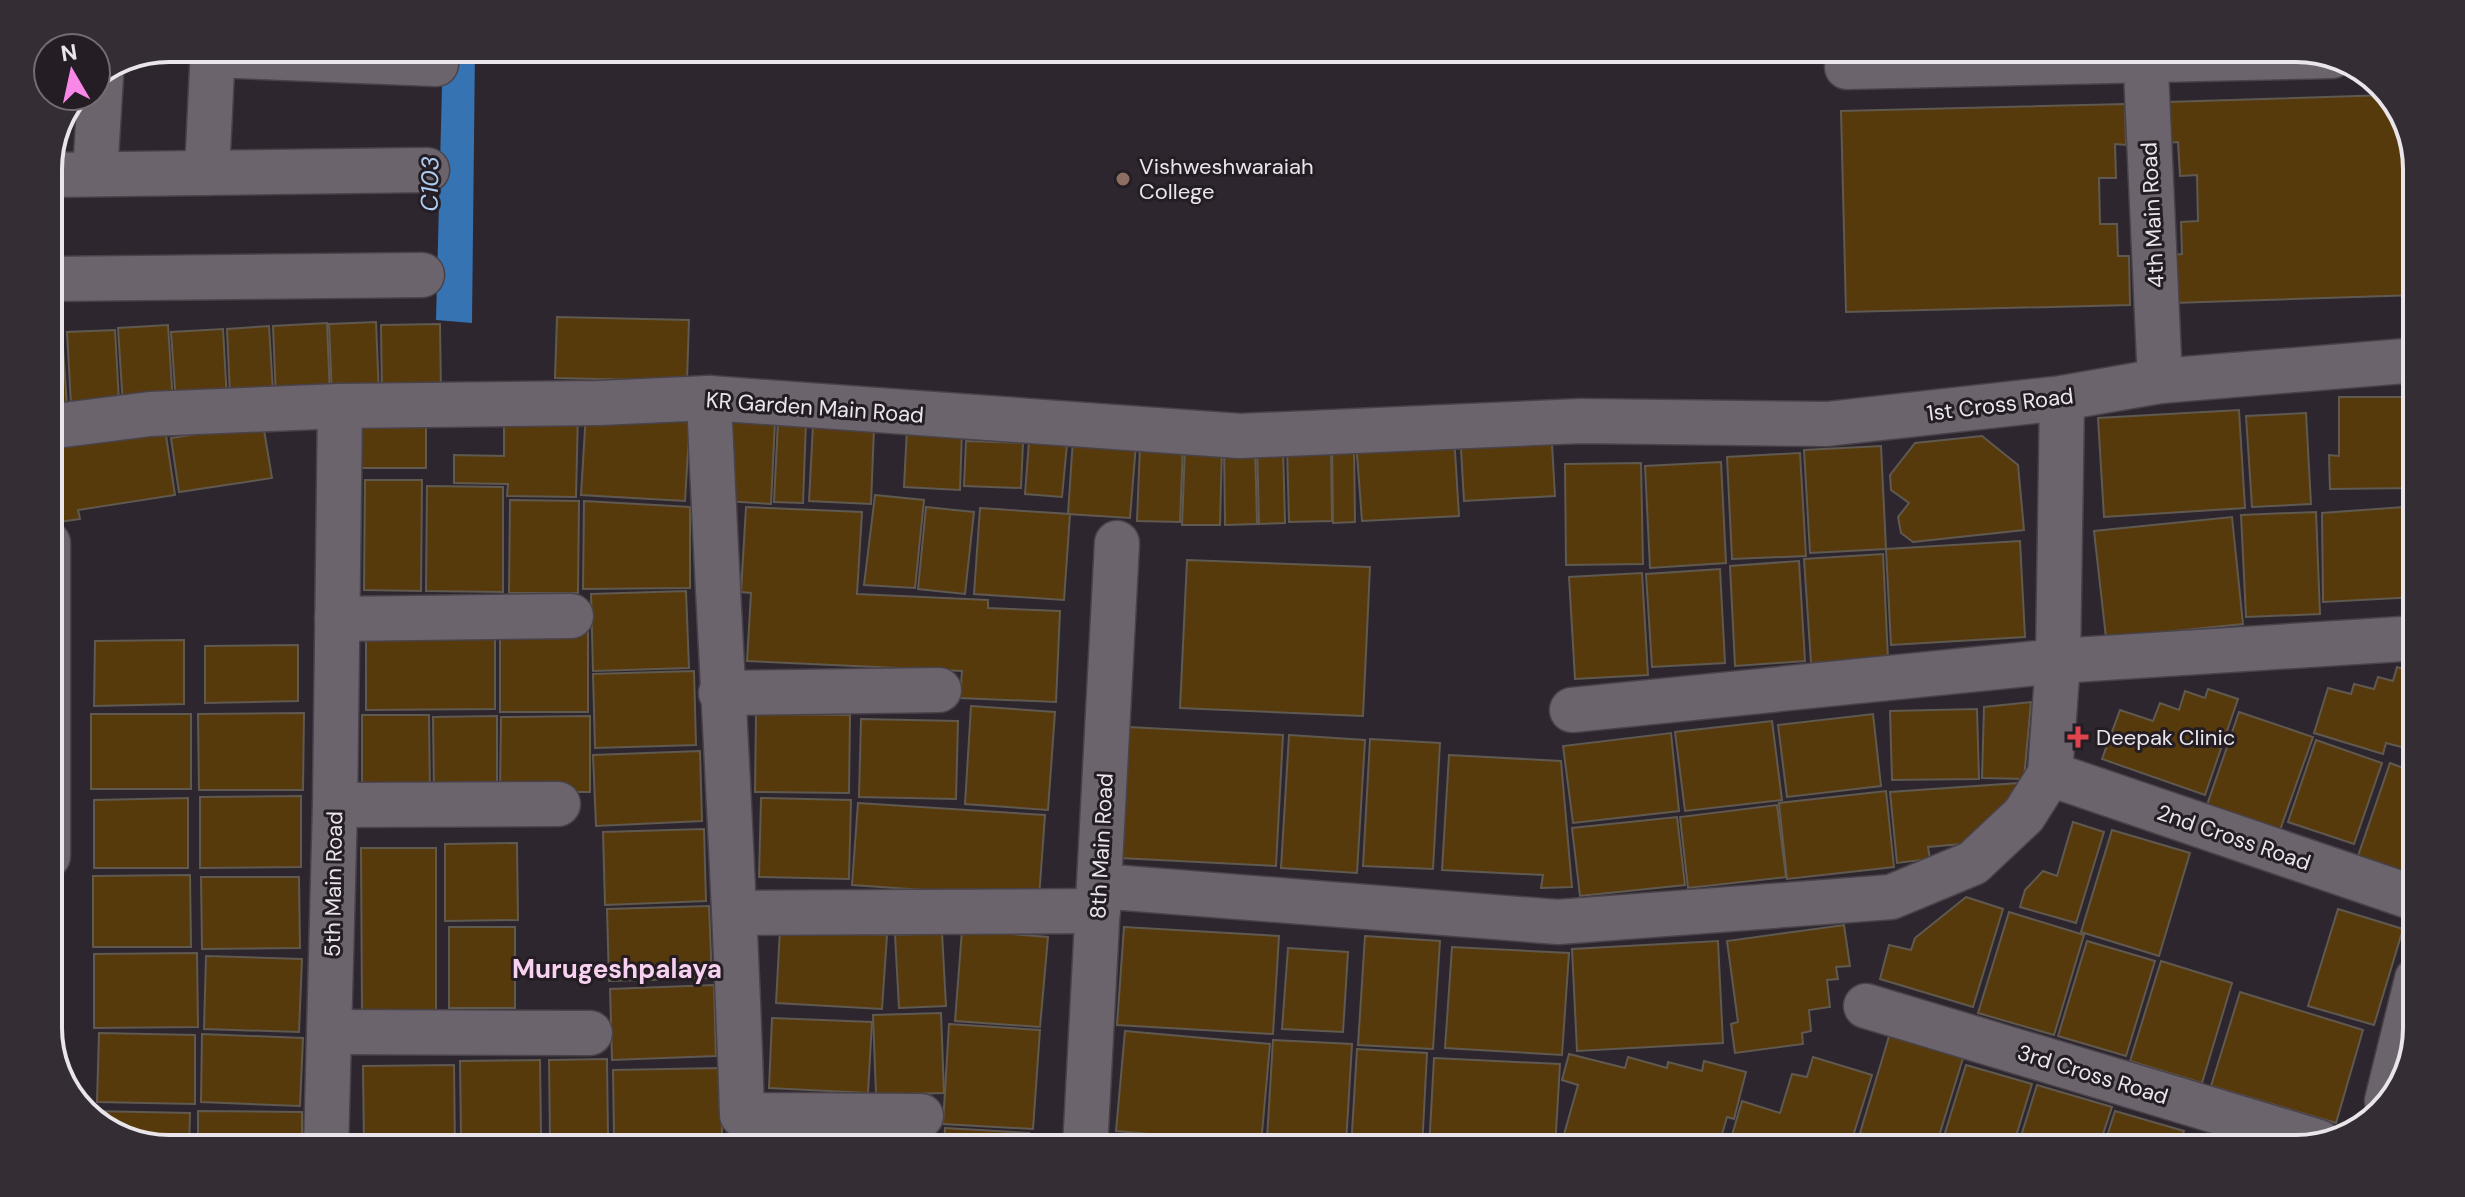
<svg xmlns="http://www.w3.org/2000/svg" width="2465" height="1197" font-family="'DM Sans',sans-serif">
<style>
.water{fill:#3573b3}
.building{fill:#573a0c;stroke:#605950;stroke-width:2}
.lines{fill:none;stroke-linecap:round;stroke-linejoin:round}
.minor-casing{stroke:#494249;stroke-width:47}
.minor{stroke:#6c646d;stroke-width:44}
.education-dot{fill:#8d6e63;stroke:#241d24;stroke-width:3}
.health-dot{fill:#e0444e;stroke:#241d24;stroke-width:3}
.labels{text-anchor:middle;stroke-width:6;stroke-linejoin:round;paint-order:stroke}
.poi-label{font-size:22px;fill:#e9e5ea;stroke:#241d24;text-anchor:start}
.street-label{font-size:22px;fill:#e9e5ea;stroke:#241d24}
.water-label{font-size:24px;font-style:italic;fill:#adccef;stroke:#241d24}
.quarter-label{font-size:26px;font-weight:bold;fill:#f8d1f0;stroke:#241d24}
.rim{fill:none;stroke:#e9e5ea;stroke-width:4}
</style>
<rect width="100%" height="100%" fill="#2d262e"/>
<path class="water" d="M443,48H475L472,323L436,320Z"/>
<g class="building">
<path d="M2389,95L2397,102L2417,162V295L2173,303L2171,255L2182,254L2181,222L2198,221L2197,175L2180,176L2178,142L2168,143L2167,102Z"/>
<path d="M2125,104L2126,145L2115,144L2116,178H2099L2100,224H2117L2118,256H2129L2130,305L1846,312L1841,111Z"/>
<path d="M557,317L689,320L687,381L555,378Z"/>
<path d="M376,322L379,395L332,398L329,324Z"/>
<path d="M327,323L330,397L276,399L273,326Z"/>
<path d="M440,324L441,395L382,397L381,325Z"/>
<path d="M168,325L173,403L123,406L118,328Z"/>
<path d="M269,326L273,392L230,395L227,329Z"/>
<path d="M223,329L227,400L176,403L171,332Z"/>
<path d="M115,330L119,401L71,405L67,332Z"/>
<path d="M62,333L67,406L48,407V334Z"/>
<path d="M2339,397H2417V488L2330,489L2329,455L2339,456Z"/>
<path d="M504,410L578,411L576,497L507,496L508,484L454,483V455L504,456Z"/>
<path d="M2239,410L2245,508L2104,517L2098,418Z"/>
<path d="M586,412L690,417L685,501L581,495Z"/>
<path d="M2306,413L2311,504L2252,507L2246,416Z"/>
<path d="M730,418L775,421L771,504L726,501Z"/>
<path d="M778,421L806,422L803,503L774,502Z"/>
<path d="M263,424L272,478L179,492L171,438Z"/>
<path d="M356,425H426V468H355Z"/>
<path d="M813,425L874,428L871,504L809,501Z"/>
<path d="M1551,427L1555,496L1464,501L1460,432Z"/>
<path d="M907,428L962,430L960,490L904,487Z"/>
<path d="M165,429L175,495L78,510L80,519L52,523L48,497V447Z"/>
<path d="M1454,435L1459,516L1362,521L1356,441Z"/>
<path d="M1982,436L2018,465L2024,530L1913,542L1901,533L1898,517L1909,503L1891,490L1890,475L1915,443Z"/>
<path d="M1073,439L1136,444L1130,518L1068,514Z"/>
<path d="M966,441L1023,443L1021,488L964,486Z"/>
<path d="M1029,441L1067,444L1062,497L1025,494Z"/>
<path d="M1224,442H1255L1257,524L1225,525Z"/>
<path d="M1354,442L1355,522L1333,523L1332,443Z"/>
<path d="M1140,445L1183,446L1180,522L1137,521Z"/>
<path d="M1257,445H1283L1285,523L1259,524Z"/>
<path d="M1331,445L1332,521L1289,522L1287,446Z"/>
<path d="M1881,446L1886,549L1810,553L1804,450Z"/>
<path d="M1185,447L1222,448L1220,525H1182Z"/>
<path d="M1800,453L1806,556L1732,559L1727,457Z"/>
<path d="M1721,462L1726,563L1650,568L1645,466Z"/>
<path d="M1641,463L1643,564L1566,565L1565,464Z"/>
<path d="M365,480H422L421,591L364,590Z"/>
<path d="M427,486L503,487V592L426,591Z"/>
<path d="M875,495L924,500L915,588L864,585Z"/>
<path d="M510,500L579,501L578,593H509Z"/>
<path d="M584,501L690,507V588L583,589Z"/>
<path d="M2417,506V597L2323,602L2322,513Z"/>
<path d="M746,507L862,512L857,594L988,600V608L1060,611L1056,702L960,698L962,671L747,661L751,593L741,592Z"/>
<path d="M926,507L974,512L965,594L918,589Z"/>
<path d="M980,508L1070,514L1064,600L974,594Z"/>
<path d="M2316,512L2320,614L2246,617L2241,515Z"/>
<path d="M2232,517L2243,624L2106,638L2094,531Z"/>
<path d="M2020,541L2025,637L1891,645L1886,549Z"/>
<path d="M1883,554L1888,659L1811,663L1804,559Z"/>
<path d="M1187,560L1370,567L1363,716L1180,708Z"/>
<path d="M1799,561L1805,661L1735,666L1730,566Z"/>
<path d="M1720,569L1725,663L1652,667L1646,574Z"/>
<path d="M1642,573L1648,675L1575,679L1569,577Z"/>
<path d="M686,591L689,668L593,671L591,594Z"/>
<path d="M588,626V712H500V627Z"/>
<path d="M495,631V709L366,710V632Z"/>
<path d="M184,640V704L94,706L95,641Z"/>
<path d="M298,645V701L205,703V646Z"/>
<path d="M2397,667L2417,673V751L2386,743L2383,754L2314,733L2328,688L2351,694L2354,684L2374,689L2378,677L2393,681Z"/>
<path d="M694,671L696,745L595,748L593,674Z"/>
<path d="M2208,689L2238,699L2205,795L2102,759L2120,710L2153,721L2160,703L2179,710L2185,691L2205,698Z"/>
<path d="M2031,702L2024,779L1982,778L1984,707Z"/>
<path d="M971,706L1055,712L1048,810L965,804Z"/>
<path d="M1977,709L1979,779L1892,780L1890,711Z"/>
<path d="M2239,712L2313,737L2280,830L2207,805Z"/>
<path d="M304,713L303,790H199L198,714Z"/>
<rect x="91" y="714" width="100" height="75"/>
<path d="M756,714L850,715L849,793L755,792Z"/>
<path d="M1873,714L1881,786L1787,797L1778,725Z"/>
<path d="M362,715H429L430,794L362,795Z"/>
<path d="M497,716V794H434L433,717Z"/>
<path d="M590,716V792H500L501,717Z"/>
<path d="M861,719L958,721L956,799L859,797Z"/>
<path d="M1772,721L1782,800L1685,811L1675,732Z"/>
<path d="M1128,727L1283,735L1276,866L1120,858Z"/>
<path d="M1671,733L1679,811L1573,823L1563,746Z"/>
<path d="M1289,735L1365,740L1357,873L1281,868Z"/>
<path d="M1370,739L1440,743L1433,869L1363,866Z"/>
<path d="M2316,740L2382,763L2354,844L2288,822Z"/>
<path d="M700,751L702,821L596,826L593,755Z"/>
<path d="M1449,755L1561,761L1572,887L1541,888L1543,875L1442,870Z"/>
<path d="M2390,763L2417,773V877L2358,856Z"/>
<path d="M2020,783L1994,819L1962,844L1928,847L1930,859L1897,863L1890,792Z"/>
<path d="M1886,791L1894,867L1787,879L1779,803Z"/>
<path d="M301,796V867L200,868V797Z"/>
<path d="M188,798V868H94V800Z"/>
<path d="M761,798L851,800L849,879L759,877Z"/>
<path d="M858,803L1045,815L1039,898L852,885Z"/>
<path d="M1777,805L1786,877L1688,888L1680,817Z"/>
<path d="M1677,817L1685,885L1580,896L1572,828Z"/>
<path d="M2073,822L2104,832L2076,923L2020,907L2025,890L2043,871L2057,876Z"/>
<path d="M704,829L706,901L605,905L603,832Z"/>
<path d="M2112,830L2190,853L2159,956L2081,932Z"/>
<path d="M517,843L518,920L445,921V844Z"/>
<path d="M361,848H436V1010H362Z"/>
<path d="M190,875L191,947H93V876Z"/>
<path d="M201,877H299L300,948L202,949Z"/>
<path d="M1966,897L2003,909L1973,1007L1880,979L1889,945L1911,950L1915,938Z"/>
<path d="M709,906L712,978L609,981L607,909Z"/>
<path d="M2338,909L2403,929L2374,1025L2308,1006Z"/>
<path d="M2009,912L2084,935L2054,1035L1978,1013Z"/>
<path d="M1844,925L1850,966L1836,967L1838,979L1827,980L1830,1007L1809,1010L1811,1031L1802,1033L1803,1044L1735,1053L1731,1024L1738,1022L1727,941Z"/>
<rect x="449" y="927" width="66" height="81"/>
<path d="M1124,927L1279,936L1273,1034L1117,1025Z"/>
<path d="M780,929L887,935L882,1009L776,1003Z"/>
<path d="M962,930L1048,937L1040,1027L955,1021Z"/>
<path d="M942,933L946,1006L899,1008L895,935Z"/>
<path d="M1365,936L1440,941L1433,1049L1358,1045Z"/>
<path d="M1718,941L1723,1043L1577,1051L1572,949Z"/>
<path d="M2087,941L2155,961L2126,1056L2058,1036Z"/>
<path d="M1452,947L1569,953L1562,1055L1445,1048Z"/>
<path d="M1288,948L1348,952L1343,1032L1282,1029Z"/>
<path d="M197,953L198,1027L94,1028V954Z"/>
<path d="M206,956L302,959L299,1032L204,1029Z"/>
<path d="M2161,961L2232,983L2202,1083L2130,1061Z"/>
<path d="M714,985L716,1056L612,1060L610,989Z"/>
<path d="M2240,992L2363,1030L2336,1123L2211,1086Z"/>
<path d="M941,1013L944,1093L876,1095L873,1015Z"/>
<path d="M772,1018L872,1022L868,1093L769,1088Z"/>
<path d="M949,1024L1040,1030L1033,1129L943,1124Z"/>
<path d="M1125,1031L1270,1044L1261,1144L1116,1131Z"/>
<path d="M99,1033L195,1035V1104L97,1102Z"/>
<path d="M1890,1033L1964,1055L1935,1149H1915L1860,1133Z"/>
<path d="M202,1034L303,1038L300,1106L201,1102Z"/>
<path d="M1273,1040L1352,1044L1346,1144L1267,1139Z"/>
<path d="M1357,1049L1427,1053L1422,1149H1351Z"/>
<path d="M1569,1054L1625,1068L1628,1057L1667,1068L1668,1062L1702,1071L1704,1061L1746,1072L1734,1119L1727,1117L1720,1141L1712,1139L1709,1149H1575L1561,1145L1578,1085L1562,1080Z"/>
<path d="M1813,1057L1872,1075L1849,1149H1728L1742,1101L1780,1113L1792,1074L1807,1077Z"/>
<path d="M1434,1058L1560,1064L1555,1149H1429Z"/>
<path d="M607,1059L608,1137L550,1138L549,1060Z"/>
<path d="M540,1060L541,1134L461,1135L460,1061Z"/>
<path d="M454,1065L455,1149H364L363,1066Z"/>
<path d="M1966,1065L2032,1084L2012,1149H1940Z"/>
<path d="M721,1068L722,1134L614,1136L613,1070Z"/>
<path d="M2037,1085L2112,1107L2098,1149H2017Z"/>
<path d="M91,1111L190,1113L189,1149H169L116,1137L91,1115Z"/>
<path d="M198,1111L302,1112V1149H198Z"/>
<path d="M2115,1111L2184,1131L2178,1149H2103Z"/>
<path d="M945,1128L1029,1133L1028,1149H944Z"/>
<path d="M2192,1135L2238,1149H2188Z"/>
<path d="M540,1139V1149H460L459,1140Z"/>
<path d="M1858,1139L1893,1149H1855Z"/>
<path d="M721,1140V1149H624V1142Z"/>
<path d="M776,1141L877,1147V1149H775Z"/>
<rect x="546" y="1142" width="67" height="7"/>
<path d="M884,1143L939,1147V1149H883Z"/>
</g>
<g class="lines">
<defs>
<g id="minor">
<path d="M2145,48L2160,381"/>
<path d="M213,55L436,64"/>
<path d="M1847,67L2332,56"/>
<path d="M207,173L213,48"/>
<path d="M95,174L101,76"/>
<path d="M48,175L427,170"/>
<path d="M48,279L422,275"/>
<path d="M709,398C719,637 735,876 742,1115L921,1116"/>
<path d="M48,427L150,414L340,406L599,403L709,398L1240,436L1581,421L1827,424L2062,398L2160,381L2417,360"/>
<path d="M48,543V856"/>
<path d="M337,619L571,616"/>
<path d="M721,693L939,690"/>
<path d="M1572,710L2058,661L2417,638"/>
<path d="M2050,774L2417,899"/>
<path d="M335,805L558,804"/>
<path d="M1099,886L1558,922L1891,897L1973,863L2024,815L2050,774L2058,661L2062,398"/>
<path d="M736,913L1098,911"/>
<path d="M1866,1006L2319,1142"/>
<path d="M330,1032L590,1033"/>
<path d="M2387,1101L2417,979"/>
<path d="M326,1149L335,805L340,406"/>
<path d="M1085,1149L1117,543"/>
</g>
</defs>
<use href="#minor" class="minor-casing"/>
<use href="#minor" class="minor"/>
</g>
<circle class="education-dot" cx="1123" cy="179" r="8"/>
<path class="health-dot" d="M2074 725h8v8h8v8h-8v8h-8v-8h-8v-8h8z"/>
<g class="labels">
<g class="poi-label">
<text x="1139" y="174">Vishweshwaraiah<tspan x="1139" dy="25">College</tspan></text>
<text x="2096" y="745">Deepak Clinic</text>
</g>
<g class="street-label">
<text transform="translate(2152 215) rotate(-93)" y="8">4th Main Road</text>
<text transform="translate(2000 404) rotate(-7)" y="8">1st Cross Road</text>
<text transform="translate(815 407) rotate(4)" y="8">KR Garden Main Road</text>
<text transform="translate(2234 837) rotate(19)" y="8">2nd Cross Road</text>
<text transform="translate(1101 846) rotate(-87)" y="8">8th Main Road</text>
<text transform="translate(333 884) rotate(-89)" y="8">5th Main Road</text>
<text transform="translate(2093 1074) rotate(17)" y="8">3rd Cross Road</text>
</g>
<g class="water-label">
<text transform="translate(430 184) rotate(-89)" y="8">C103</text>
</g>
<g class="quarter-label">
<text x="617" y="978">Murugeshpalaya</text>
</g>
</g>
<path d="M0 0H2465V1197H0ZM169 62H2296A107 107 0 0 1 2403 169V1028A107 107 0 0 1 2296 1135H169A107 107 0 0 1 62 1028V169A107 107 0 0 1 169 62Z" fill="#342d34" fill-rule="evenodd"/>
<path class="rim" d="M169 62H2296A107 107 0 0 1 2403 169V1028A107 107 0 0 1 2296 1135H169A107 107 0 0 1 62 1028V169A107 107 0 0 1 169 62Z"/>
<g transform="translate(72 72) rotate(351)"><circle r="38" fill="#241d24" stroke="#736d73" stroke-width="2"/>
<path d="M0-6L14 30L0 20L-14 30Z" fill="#f987e8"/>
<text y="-12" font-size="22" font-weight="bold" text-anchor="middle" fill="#e9e5ea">N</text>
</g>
</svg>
